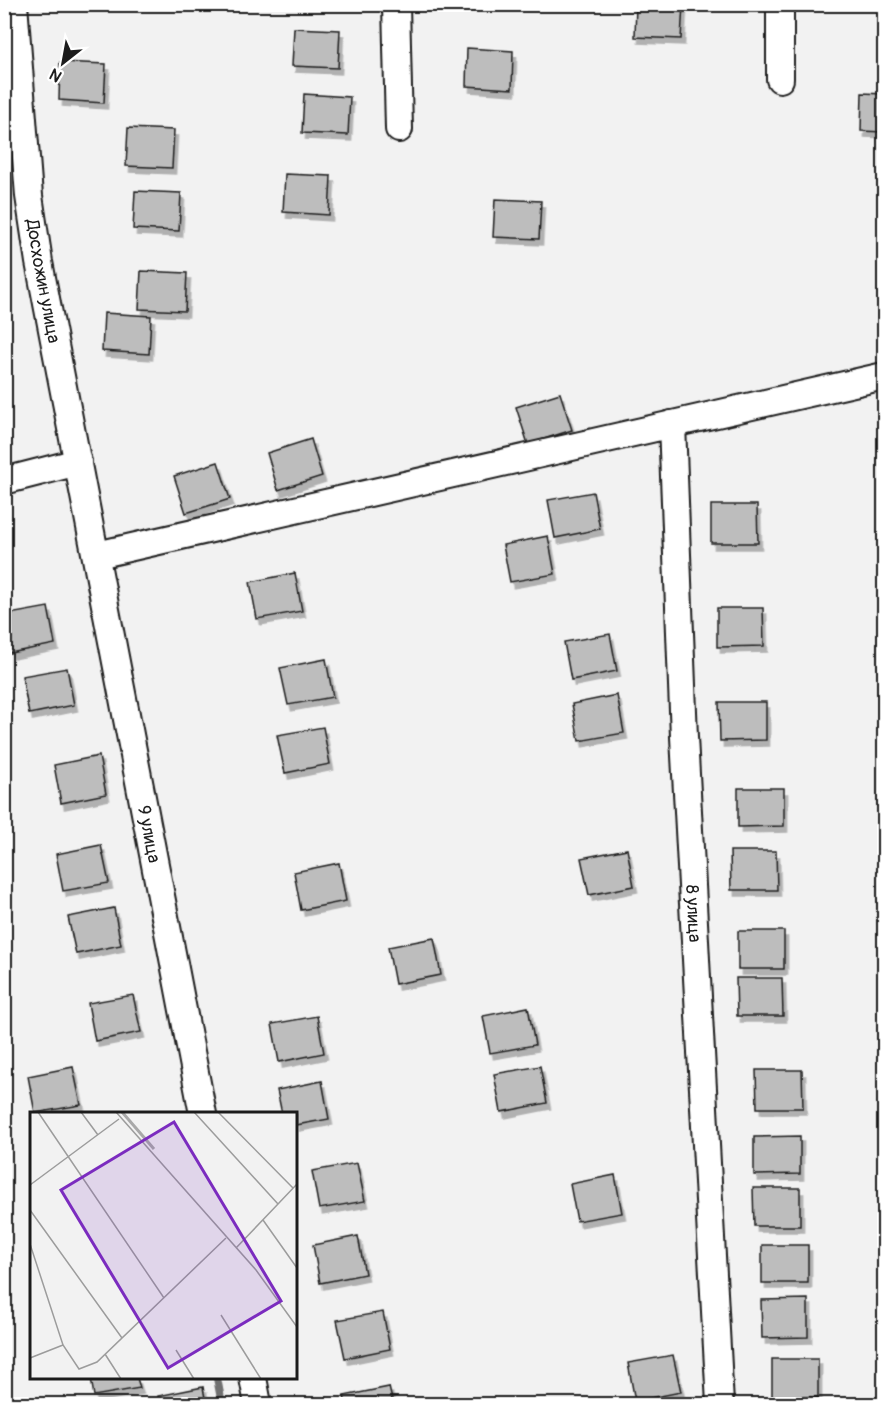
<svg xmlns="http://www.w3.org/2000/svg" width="889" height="1409" font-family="Pangolin,sans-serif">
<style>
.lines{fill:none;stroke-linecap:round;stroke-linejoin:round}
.stream{stroke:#707070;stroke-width:8}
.building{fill:#bdbdbd;stroke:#1c1c1c;stroke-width:1.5;filter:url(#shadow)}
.minor-casing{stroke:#1c1c1c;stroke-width:30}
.minor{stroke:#fff;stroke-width:26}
.labels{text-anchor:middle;stroke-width:4.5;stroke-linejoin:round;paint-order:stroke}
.street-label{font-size:18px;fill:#1c1c1c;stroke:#fff}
.inset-river{fill:none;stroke:#a8a8a8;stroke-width:3}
.inset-road{fill:none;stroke:#9c9c9c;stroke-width:1.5}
.view{fill:#7b2cbf;fill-opacity:0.15;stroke:#7b2cbf;stroke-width:3}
.inset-edge{fill:none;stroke:#1c1c1c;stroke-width:3}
</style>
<defs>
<filter id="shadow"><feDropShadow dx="3.5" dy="6" stdDeviation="0" flood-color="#0004"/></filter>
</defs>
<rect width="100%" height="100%" fill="#f2f2f2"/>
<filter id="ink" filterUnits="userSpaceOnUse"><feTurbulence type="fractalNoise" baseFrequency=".0167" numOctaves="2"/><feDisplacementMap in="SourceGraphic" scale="12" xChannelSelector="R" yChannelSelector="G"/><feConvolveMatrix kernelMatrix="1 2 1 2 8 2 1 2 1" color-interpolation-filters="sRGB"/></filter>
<g filter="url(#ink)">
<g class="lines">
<path class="stream" d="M217,1378L222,1404"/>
</g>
<g class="building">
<path d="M636,4H683L681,39L635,37Z"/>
<path d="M294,28L340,30L338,68L292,66Z"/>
<path d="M467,48L513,51L512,89L466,86Z"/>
<path d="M60,62L106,64L104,103L59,100Z"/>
<path d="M862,93L884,94V132L861,131Z"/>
<path d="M304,94L350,97L348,135L302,133Z"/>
<path d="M128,128L174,130L172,168L126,166Z"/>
<path d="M285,174L331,176L329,215L283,212Z"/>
<path d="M135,191L181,193L179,231L133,229Z"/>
<path d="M495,199L541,201L539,239L493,237Z"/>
<path d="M141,271L187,273L185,311L139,309Z"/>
<path d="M104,313L151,316L149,354L102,351Z"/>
<path d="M560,393L572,430L528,444L516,407Z"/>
<path d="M311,439L322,476L278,490L267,453Z"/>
<path d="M218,462L230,499L186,513L174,476Z"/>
<path d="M593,492L600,529L555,538L548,500Z"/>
<path d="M711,505H757L758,543H711Z"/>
<path d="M548,536L555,574L510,582L503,545Z"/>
<path d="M295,573L302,611L257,619L250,582Z"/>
<path d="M48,607L55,644L10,653L4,615Z"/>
<path d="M717,608H763L764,646L717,647Z"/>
<path d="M610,634L617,671L571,680L564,642Z"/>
<path d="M326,659L333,697L288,705L280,668Z"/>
<path d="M67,668L74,705L29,714L22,676Z"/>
<path d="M617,695L624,733L579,741L572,704Z"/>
<path d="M719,702H766V740L720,741Z"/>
<path d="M323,727L330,764L285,773L277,735Z"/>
<path d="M99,756L106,794L61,803L54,765Z"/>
<path d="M738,788H784V826L738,827Z"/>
<path d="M101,845L109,883L63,891L56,854Z"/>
<path d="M627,849L634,886L589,895L581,858Z"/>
<path d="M730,851H776L777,890H731Z"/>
<path d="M339,863L346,901L301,910L294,872Z"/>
<path d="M114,908L121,945L76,954L68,917Z"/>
<rect x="738" y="931" width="46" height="38"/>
<path d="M434,938L441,975L395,984L388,947Z"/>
<path d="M736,978H782L783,1016H737Z"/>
<path d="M133,995L141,1032L95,1041L88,1003Z"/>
<path d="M528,1007L535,1045L490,1053L483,1016Z"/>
<path d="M317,1016L324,1053L279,1062L272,1024Z"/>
<path d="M540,1066L547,1103L501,1112L494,1074Z"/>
<path d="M73,1067L81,1105L35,1113L28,1076Z"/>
<path d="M756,1070H802L803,1108H757Z"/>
<path d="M322,1081L329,1119L296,1125V1114H282L277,1090Z"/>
<path d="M800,1136V1174L754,1175V1137Z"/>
<path d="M357,1163L365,1201L319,1209L312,1171Z"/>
<path d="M615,1175L622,1213L577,1221L570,1184Z"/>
<path d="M753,1188H800V1226H754Z"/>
<path d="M358,1236L365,1274L320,1283L313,1245Z"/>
<rect x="762" y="1245" width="46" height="38"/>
<path d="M808,1299V1337L762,1338L761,1300Z"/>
<path d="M383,1312L390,1349L345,1358L337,1320Z"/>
<path d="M673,1355L681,1392L635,1401L628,1363Z"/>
<path d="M772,1359H818V1397L772,1398Z"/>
<path d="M91,1378H137L140,1388L94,1396Z"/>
<path d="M203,1387L206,1404H159L158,1396Z"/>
<path d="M389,1387L393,1404H346L344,1396Z"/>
</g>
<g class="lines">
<defs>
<g id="minor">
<path id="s1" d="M14,4L29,196L39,262L203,1114"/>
<path d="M396,4L399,129"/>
<path d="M780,4V79"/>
<path id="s2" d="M672,424L684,737L720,1404"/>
<path d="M4,481L78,462"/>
<path d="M97,555L884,376"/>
<path d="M253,1378L258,1404"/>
</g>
</defs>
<use href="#minor" class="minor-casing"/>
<use href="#minor" class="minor"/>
</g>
</g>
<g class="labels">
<g class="street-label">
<text dy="6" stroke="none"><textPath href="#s1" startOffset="279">Досхожин улица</textPath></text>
<text dy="6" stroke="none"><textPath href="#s1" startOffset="842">9 улица</textPath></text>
<text dy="6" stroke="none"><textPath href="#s2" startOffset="490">8 улица</textPath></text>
</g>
</g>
<g transform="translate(30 1112)">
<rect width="267" height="267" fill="#f2f2f2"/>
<path class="inset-river" d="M92,0L124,37"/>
<path class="inset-road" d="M8,0L134,186M51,0L68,23M86,0L226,158L267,215M164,0L248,92L206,136M188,0L263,76M0,73L89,7M248,92L267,72M0,98L92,226M233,108L267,156M0,132L33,233L49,257L67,250L196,126M191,203L231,267M146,238L164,267M75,242L91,267M0,246L33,233"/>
<path class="view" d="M144,10L251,189L138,256L31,78Z"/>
<rect width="267" height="267" class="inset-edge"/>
</g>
<rect width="889" height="1409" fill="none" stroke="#fff" stroke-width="24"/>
<rect x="12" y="12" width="865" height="1385" fill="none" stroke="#1c1c1c" stroke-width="2" filter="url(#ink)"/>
<g transform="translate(63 63) rotate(211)" stroke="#ffffff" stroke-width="4.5" paint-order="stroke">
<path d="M0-4.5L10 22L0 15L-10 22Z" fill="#1c1c1c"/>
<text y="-9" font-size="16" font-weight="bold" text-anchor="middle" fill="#1c1c1c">N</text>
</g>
</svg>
